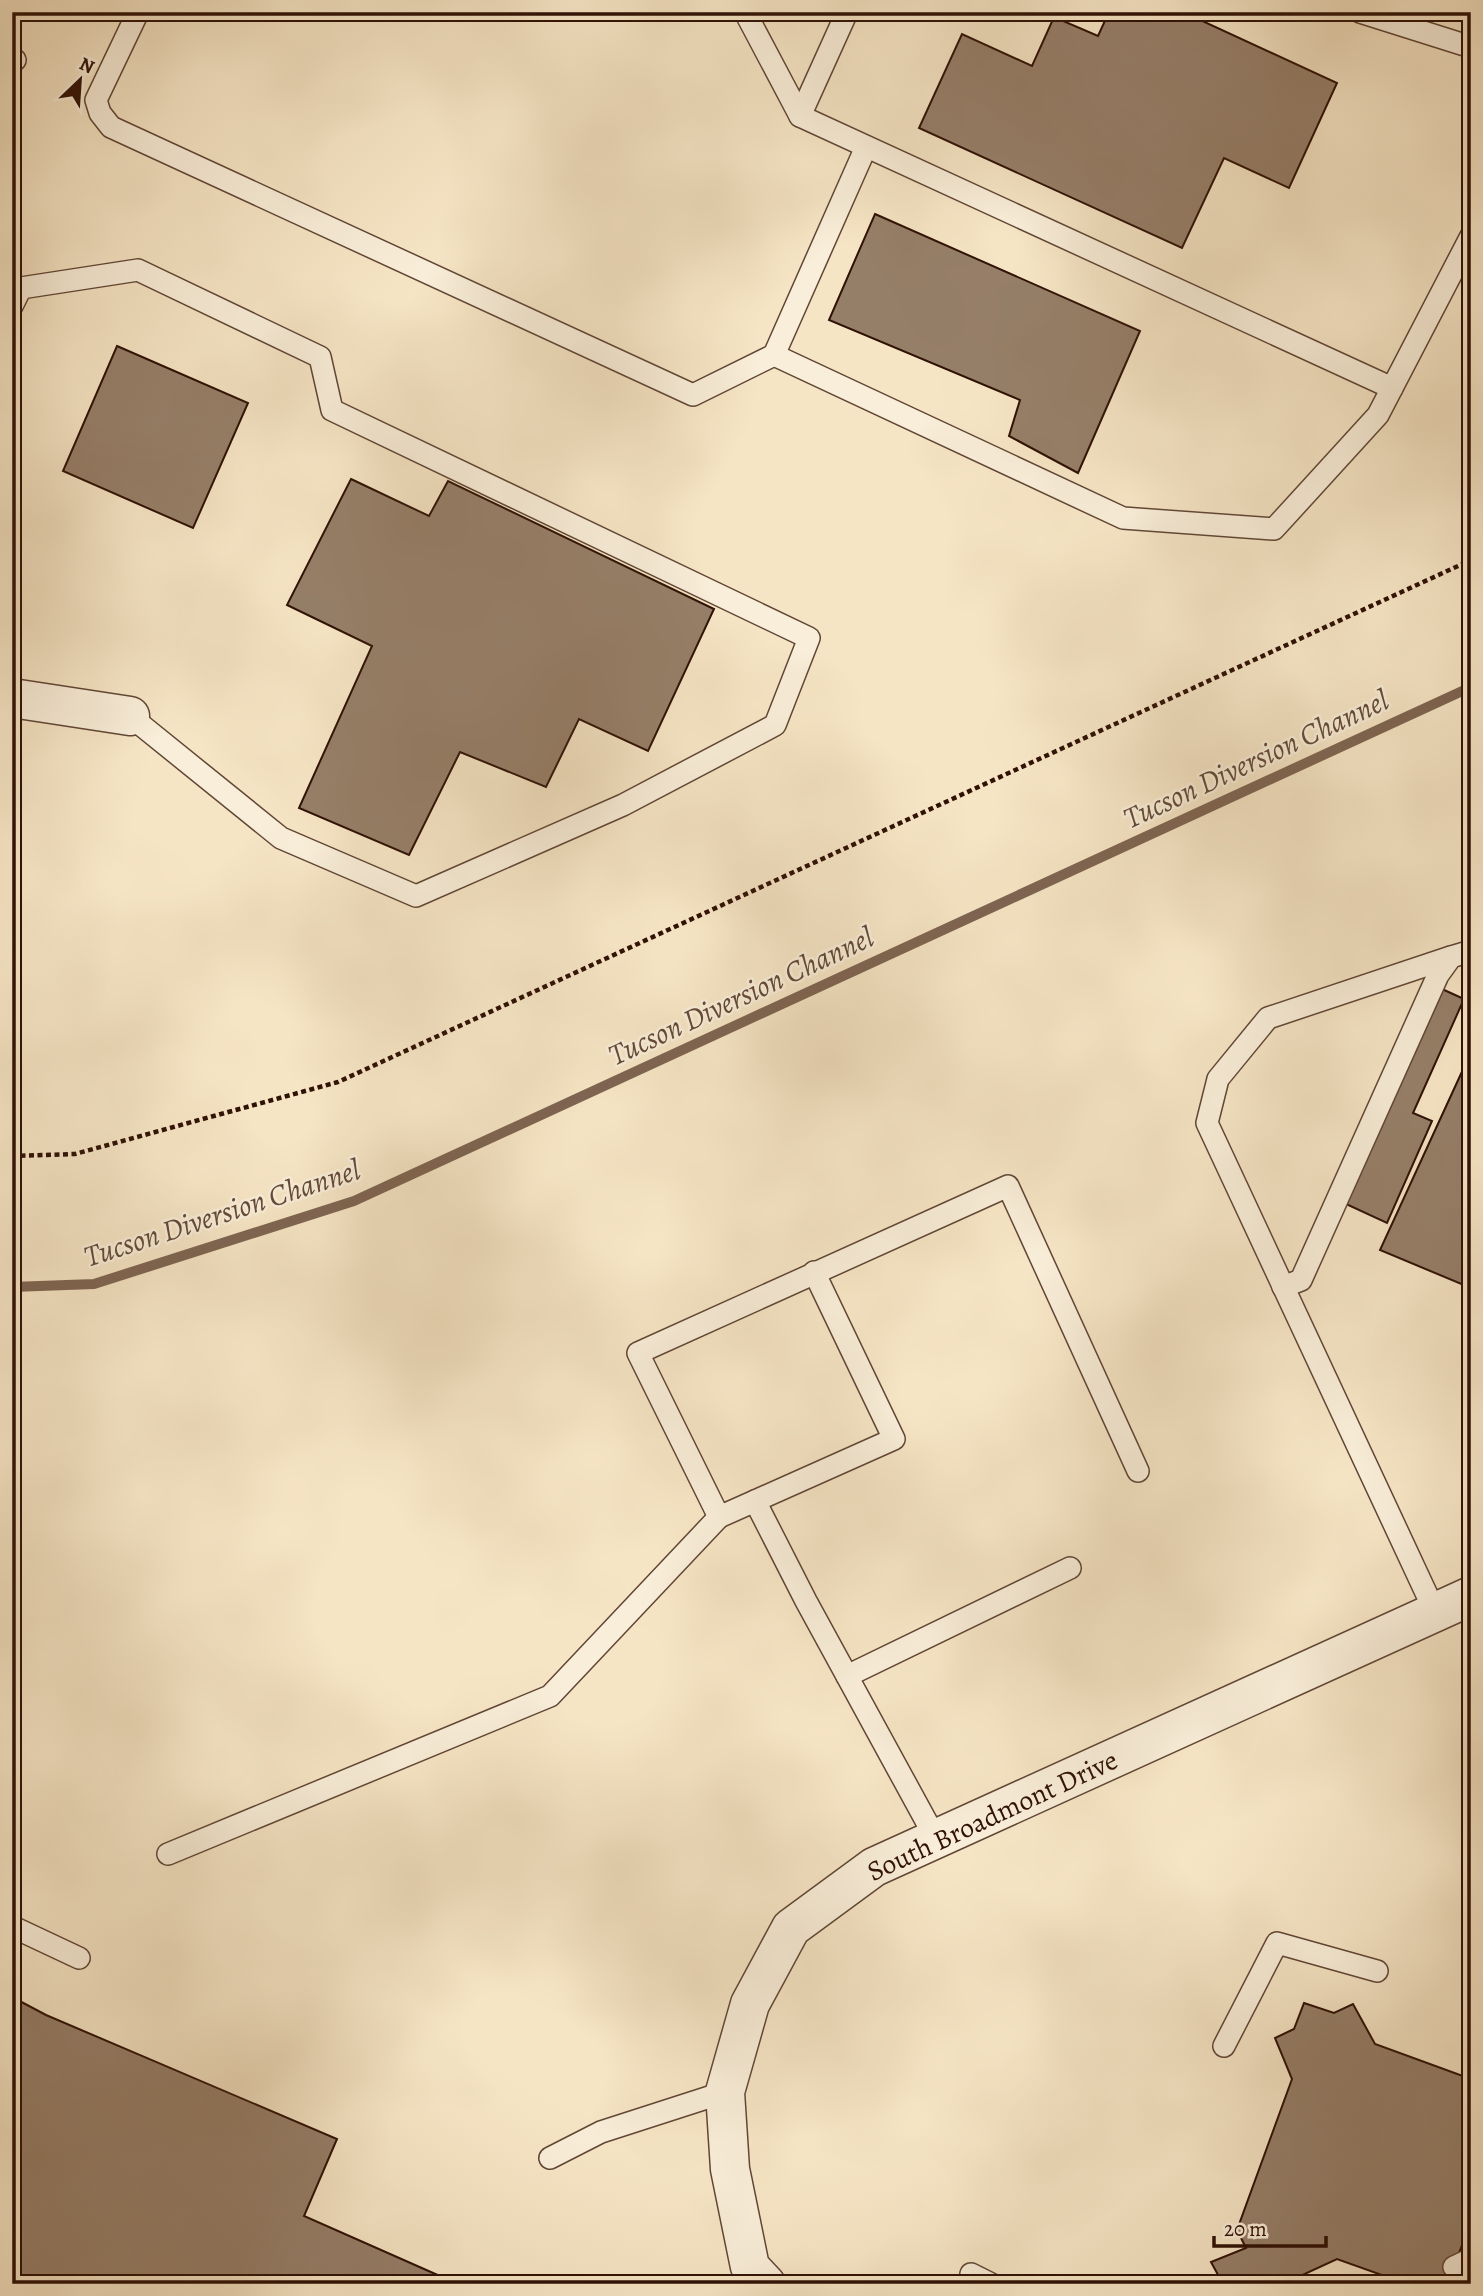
<svg xmlns="http://www.w3.org/2000/svg" width="1483" height="2296" font-family="Alegreya,serif">
<style>
.lines{fill:none;stroke-linecap:round;stroke-linejoin:round}
.stream{stroke:#7e6552;stroke-width:10}
.building{fill:#967f69;stroke:#2f1106;stroke-width:2}
.lane-casing{stroke:#614636;stroke-width:24}
.street-casing{stroke:#614636;stroke-width:41}
.path{stroke:#2f1106;stroke-width:4.5;stroke-dasharray:5 3.5;stroke-linecap:butt}
.lane{stroke:#f9eed9;stroke-width:21}
.street{stroke:#f9eed9;stroke-width:38}
.rail-casing{stroke:#2f1106;stroke-width:8}
.rail{stroke:#f9eed9;stroke-width:5;stroke-dasharray:16;stroke-linecap:butt}
.labels{text-anchor:middle;stroke-width:5;stroke-linejoin:round;paint-order:stroke}
.street-label{font-size:28px;fill:#2f1106;stroke:#f9eed9}
.water-label{font-size:30px;font-style:italic;fill:#634938;stroke:#f9eed9}
</style>
<rect width="100%" height="100%" fill="#f6e5c5"/>
<filter id="stains"><feTurbulence type="fractalNoise" baseFrequency=".00286" numOctaves="4"/><feColorMatrix values="0 0 0 0 .2 0 0 0 0 .09 0 0 0 0 .02 0 0 0 .5 -.17"/></filter>
<radialGradient id="worn" r=".72"><stop offset=".6" stop-color="#630" stop-opacity="0"/><stop offset="1" stop-color="#630" stop-opacity=".3"/></radialGradient>
<g class="lines">
<path class="stream" d="M12,1287L94,1284L354,1201L1471,687"/>
</g>
<g class="building">
<path d="M1109,12H1183L1337,83L1289,188L1224,158L1182,248L919,128L962,34L1032,66L1054,17L1098,36Z"/>
<path d="M875,214L1140,331L1078,473L1009,436L1020,400L829,320Z"/>
<path d="M117,346L248,403L193,528L63,471Z"/>
<path d="M351,479L429,516L448,481L714,609L648,751L579,719L546,787L460,752L409,855L299,808L372,646L287,605Z"/>
<path d="M1442,989L1464,999L1413,1113L1432,1121L1387,1223L1346,1204Z"/>
<path d="M1471,1052V1288L1380,1250Z"/>
<path d="M12,1997L46,2015L337,2139L304,2216L458,2284H12Z"/>
<path d="M1304,2003L1334,2013L1353,2004L1375,2044L1471,2079V2222L1447,2284H1407L1337,2259L1283,2284H1223L1211,2262L1246,2248L1237,2230L1292,2079L1275,2038L1294,2029Z"/>
</g>
<g class="lines">
<defs>
<g id="lane">
<path d="M138,12L96,100L100,113L111,127L693,395L774,355L866,147"/>
<path d="M745,12L800,116L1392,388"/>
<path d="M1360,12L1471,47"/>
<path d="M12,58L15,60"/>
<path d="M800,116L847,12"/>
<path d="M12,306L21,288L138,270L320,357L332,410L809,638L775,725L623,805L416,896L281,838L130,716"/>
<path d="M774,355L1123,518L1274,529L1378,415L1471,236"/>
<path d="M1283,1287L1301,1280L1438,975L1451,957L1471,951"/>
<path d="M755,1501L894,1439L814,1272"/>
<path d="M1435,1612L1207,1123L1218,1079L1268,1018L1451,957"/>
<path d="M847,1676L1070,1568"/>
<path d="M936,1839L806,1601L755,1501L719,1517L638,1353L1008,1186L1138,1471"/>
<path d="M168,1854L550,1696L719,1517"/>
<path d="M12,1930L13,1927L79,1958"/>
<path d="M1224,2046L1277,1943L1377,1971"/>
<path d="M550,2158L601,2132L725,2092"/>
<path d="M1454,2267L1471,2259"/>
<path d="M971,2274L991,2284"/>
</g>
<g id="street">
<path d="M12,698L130,716"/>
<path d="M766,2284L750,2267L730,2169L725,2092L750,2004L791,1928L874,1867L1471,1596"/>
</g>
</defs>
<use href="#lane" class="lane-casing"/>
<use href="#street" class="street-casing"/>
<path class="path" d="M12,1156L75,1154L338,1082L1471,560"/>
<use href="#lane" class="lane"/>
<use href="#street" class="street"/>
<defs>
<path id="rail" d="M1463,12L1471,14"/>
</defs>
<use href="#rail" class="rail-casing"/>
<use href="#rail" class="rail"/>
</g>
<g class="labels">
<g class="street-label">
<text transform="translate(992 1815) rotate(-25)" y="10">South Broadmont Drive</text>
</g>
<g class="water-label">
<text transform="translate(1256 759) rotate(-25)" y="10">Tucson Diversion Channel</text>
<text transform="translate(741 996) rotate(-25)" y="10">Tucson Diversion Channel</text>
<text transform="translate(222 1213) rotate(-18)" y="10">Tucson Diversion Channel</text>
</g>
</g>
<rect width="1483" height="2296" fill="none" stroke="#f6e5c5" stroke-width="42"/>
<rect x="14" y="14" width="1455" height="2268" fill="none" stroke="#2f1106" stroke-width="3.5"/>
<rect x="21" y="21" width="1441" height="2254" fill="none" stroke="#2f1106" stroke-width="2"/>
<g transform="translate(80 80) rotate(25)" stroke="#f9eed9" stroke-width="5" paint-order="stroke">
<path d="M0-5L12 26L0 18L-12 26Z" fill="#2f1106"/>
<text y="-10" font-size="19" font-weight="bold" text-anchor="middle" fill="#2f1106">N</text>
</g>
<path d="M1214 2236v10h112v-10" fill="none" stroke="#2f1106" stroke-width="3.5"/>
<text x="1224" y="2236" font-size="21" fill="#2f1106" stroke="#f9eed9" stroke-width="5" paint-order="stroke">20 m</text>
<rect width="100%" height="100%" filter="url(#stains)"/>
<rect width="100%" height="100%" fill="url(#worn)"/>
</svg>
